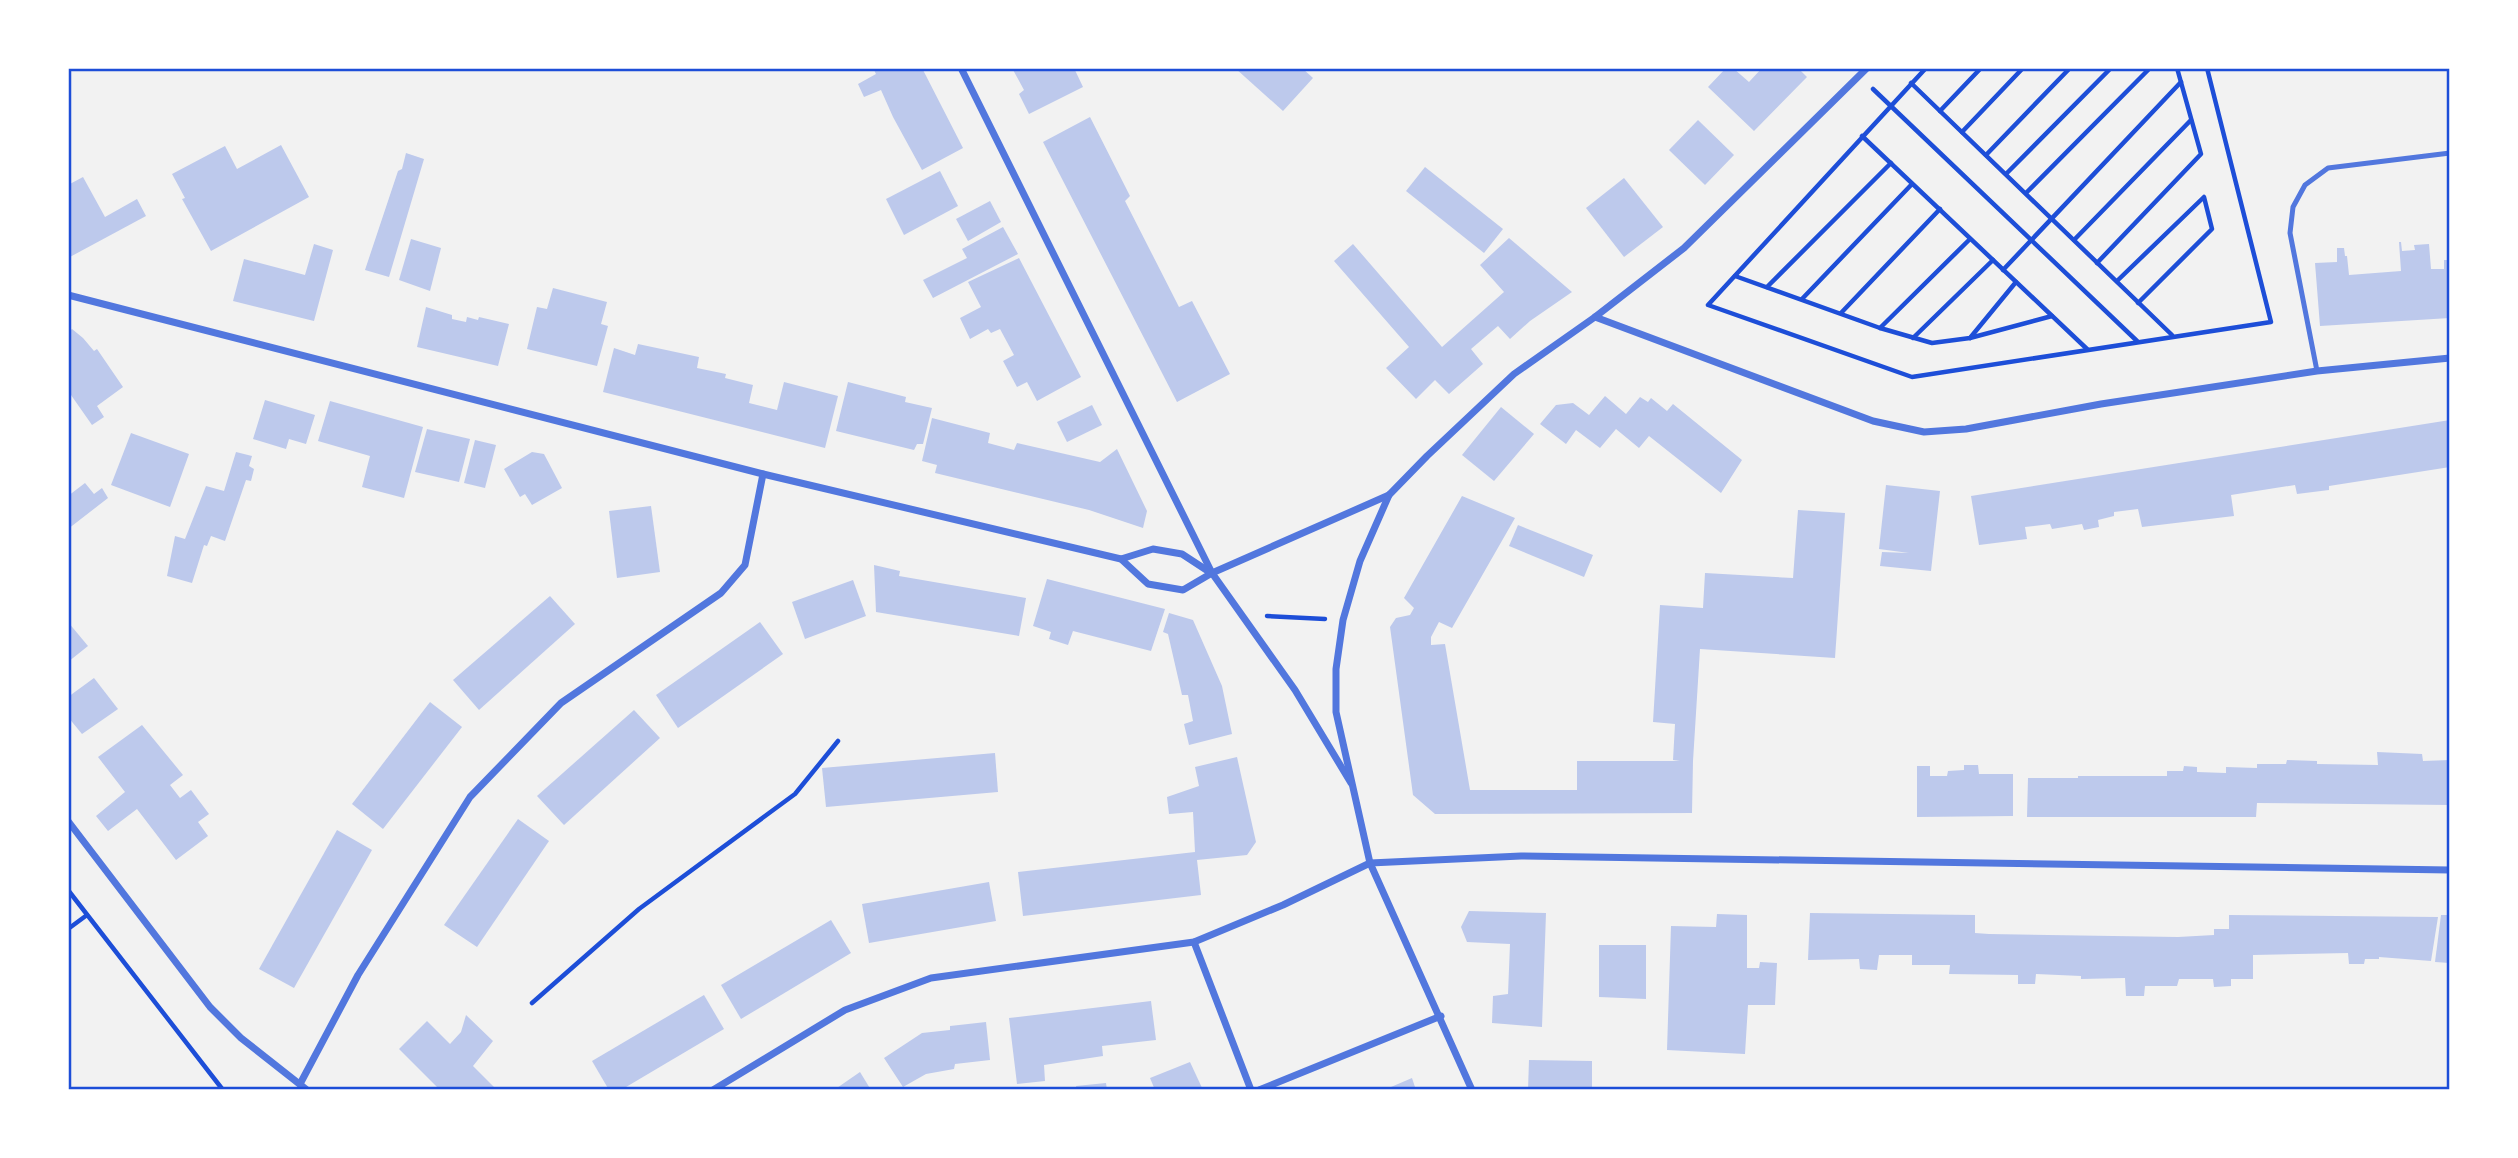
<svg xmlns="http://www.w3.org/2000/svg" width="2518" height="1158" font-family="Ubuntu,sans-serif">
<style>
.building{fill:#bdc9ec}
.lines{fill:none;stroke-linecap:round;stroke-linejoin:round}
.path{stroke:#1d4ed8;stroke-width:4.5}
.service{stroke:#5277de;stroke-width:5}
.minor{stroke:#5277de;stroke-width:7}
.neatline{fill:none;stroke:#1d4ed8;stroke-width:2.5}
</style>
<rect width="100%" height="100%" fill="#f2f2f2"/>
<g class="building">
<path d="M873,68H922L963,148L922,170L893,117L881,90L864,97L858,84L876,74Z"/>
<path d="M1012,68H1074L1083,87L1029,114L1019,94L1024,90Z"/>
<path d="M1235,68H1302L1313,78L1283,111Z"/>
<path d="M1726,68H1733L1749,82L1762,68H1798L1807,77L1754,131L1708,87Z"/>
<path d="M1090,117L1130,196L1125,201L1179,307L1192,301L1230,374L1177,402L1043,142Z"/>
<path d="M1698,120L1734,155L1705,185L1669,150Z"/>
<path d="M281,145L309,197L211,251L182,199L185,198L172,174L225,146L237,169Z"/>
<path d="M406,153L424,159L389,277L365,270L398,171L402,169Z"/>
<path d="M1425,167L1503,229L1484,253L1406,191Z"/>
<path d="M940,171L958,206L904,235L886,199Z"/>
<path d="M83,177L105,217L137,199L146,216L68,258V185Z"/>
<path d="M1624,178L1663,227L1624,257L1586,208Z"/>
<path d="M990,201L1001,222L968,241L956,219Z"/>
<path d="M1003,227L1018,254L933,298L923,280L967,258L962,249Z"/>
<path d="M1509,238L1572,292L1530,321L1510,339L1498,326L1471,349L1483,364L1449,394L1435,380L1416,399L1386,368L1409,347L1334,261L1353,244L1442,347L1504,292L1480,265Z"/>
<path d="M411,239L441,248L430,291L399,280Z"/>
<path d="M2399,242H2401L2402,251L2415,250L2414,245L2429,244L2431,269H2444V260H2450V318L2320,326L2315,263L2337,262V248H2344L2345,256H2347L2349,275L2401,271Z"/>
<path d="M314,244L333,250L314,321L233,301L244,259L305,275Z"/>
<path d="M1019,258L1081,377L1037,401L1027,382L1017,387L1003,361L1014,355L1000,329L991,333L988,329L970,339L960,318L981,307L968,282Z"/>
<path d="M553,288L607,302L601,324L608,326L597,366L527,349L537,307L547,309Z"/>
<path d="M426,307L452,315V319L466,322L467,317L478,320L479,317L509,324L498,366L417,347Z"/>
<path d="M72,329L83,338L94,351L97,349L123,387L97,406L104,417L92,425L71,395L68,397V332Z"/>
<path d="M638,344L699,357L697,368L726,374L725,378L753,385L749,403L777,410L784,382L838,396L825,448L603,392L614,348L635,355Z"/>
<path d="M848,382L906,397L905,402L932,408L923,444H917L914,450L836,431Z"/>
<path d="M1605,396L1626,414L1640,397L1648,402L1651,398L1667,411L1673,404L1742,460L1721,493L1649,436L1639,448L1616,429L1600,448L1576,430L1566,444L1540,424L1556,405L1573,403L1589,415Z"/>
<path d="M265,400L315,415L306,444L289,439L286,449L253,439Z"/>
<path d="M330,401L423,427L404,498L362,487L370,456L318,441Z"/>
<path d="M1092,405L1102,425L1067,442L1057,422Z"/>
<path d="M1501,407L1534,434L1494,481L1462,455Z"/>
<path d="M932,418L990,433L988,443L1014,450L1017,443L1100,462L1117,449L1147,511L1143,528L1089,510L935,473L937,465L922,461Z"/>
<path d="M2450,420V467L2329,486V490L2297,494L2295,485L2231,495L2234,516L2142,527L2138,509L2114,512V516L2098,520L2099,527L2084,530L2082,524L2052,529L2050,524L2025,527L2027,539L1979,545L1971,496Z"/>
<path d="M427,429L470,439L459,482L415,472Z"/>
<path d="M131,433L189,454L170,507L111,485Z"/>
<path d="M475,440L496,445L485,488L464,483Z"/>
<path d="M236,452L252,456L249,466L254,469L251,481L246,480L225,541L211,536L207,546L204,545L192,583L167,576L175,536L185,539L206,486L224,491Z"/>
<path d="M532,452L544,454L562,488L532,505L525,494L520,497L504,469Z"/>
<path d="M85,483L94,494L102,488L108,498L68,529V496Z"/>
<path d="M1886,485L1940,491L1931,571L1880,566L1882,552L1909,553L1879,549Z"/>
<path d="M1462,496L1515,518L1452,628L1439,622L1431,637V645L1445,644L1470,790H1577V761H1680L1673,760L1675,724L1653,722L1660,605L1703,608L1705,573L1793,578L1798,510L1845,513L1835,658L1700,649L1693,761L1692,813L1435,814L1413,795L1390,627L1396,618L1410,615L1414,608L1404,598Z"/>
<path d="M651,506L660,572L617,578L609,511Z"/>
<path d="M1518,525L1593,555L1584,577L1509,546Z"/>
<path d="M874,565L900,571L899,576L1026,598L1019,636L876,612Z"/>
<path d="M1047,579L1165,609L1151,651L1073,631L1068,645L1049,639L1051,632L1033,626Z"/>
<path d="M853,580L866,616L805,639L792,602Z"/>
<path d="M550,596L575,624L479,710L453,680Z"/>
<path d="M1169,613L1193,620L1222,686L1232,734L1189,745L1184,724L1193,721L1188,695H1182L1168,634L1163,632Z"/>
<path d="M68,622L88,646L68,662Z"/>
<path d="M760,622L783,654L678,728L656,695Z"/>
<path d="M94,678L118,709L82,734L68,717V697Z"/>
<path d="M430,702L462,727L383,829L352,804Z"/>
<path d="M634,710L660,738L564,825L537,796Z"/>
<path d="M142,725L183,775L170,785L180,798L191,790L209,814L198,822L208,836L176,860L137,809L108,831L96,816L125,792L98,757Z"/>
<path d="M2377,752L2422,754L2423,761L2450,760V805L2257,803L2256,817H2027L2028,778H2078V776H2167V771H2183L2184,766L2197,767V772L2226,773V767L2257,768V764H2286L2287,760L2317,761V764L2378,765Z"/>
<path d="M995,753L998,792L826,807L822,768Z"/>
<path d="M1237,757L1256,842L1247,855L1197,860L1201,895L1023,916L1018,872L1195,852L1193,812L1169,814L1167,797L1199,786L1195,767Z"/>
<path d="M1964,765H1978L1979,774H2013V816L1917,817V766H1930V776H1947L1948,771L1964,770Z"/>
<path d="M518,819L549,841L477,947L444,925Z"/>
<path d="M337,830L372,850L294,988L259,969Z"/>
<path d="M989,882L996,921L869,943L862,904Z"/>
<path d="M1469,911L1546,913L1542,1027L1492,1023L1493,996L1508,994L1510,944L1467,942L1461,927Z"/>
<path d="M1810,913L1975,915V933L1989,934L2178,937L2214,935V929H2229V915L2438,917L2431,961L2379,957V959H2365L2364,964H2349L2348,953L2253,955V979H2231V986L2214,987L2213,979H2179L2177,986H2145L2144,996H2126L2125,978L2081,979V976L2036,974L2035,984H2018V975L1949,974L1950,965H1912V955H1879L1877,970L1860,969L1859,959L1808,960Z"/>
<path d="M1717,914L1747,915V968H1759L1760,962L1777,963L1775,1005H1748L1745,1054L1667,1050L1671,926L1716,927Z"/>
<path d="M2441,915H2450V963L2435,962Z"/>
<path d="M831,920L851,953L741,1019L721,985Z"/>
<path d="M1599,945H1646V999L1599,997Z"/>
<path d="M704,995L724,1029L621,1090H609L592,1061Z"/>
<path d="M1151,1001L1156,1040L1102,1046L1103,1056L1044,1065L1045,1081L1017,1084L1009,1018Z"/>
<path d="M466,1015L493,1041L473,1066L497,1090H440L399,1049L427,1021L450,1044L461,1032Z"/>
<path d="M986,1022L990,1060L955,1064L954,1069L926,1074L903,1087L884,1058L922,1033L950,1030V1026Z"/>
<path d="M1529,1060L1592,1061V1090H1528Z"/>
<path d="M1190,1062L1203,1090H1155L1150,1078Z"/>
<path d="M860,1072L871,1090H834Z"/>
<path d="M1412,1078L1416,1090H1384Z"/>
<path d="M1106,1083L1107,1090H1077L1076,1086Z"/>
</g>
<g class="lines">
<g class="path">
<path d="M1926,68L1708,305L1912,377L2271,322L2207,68"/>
<path d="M1911,83L2172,335"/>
<path d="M1873,89L2137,341"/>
<path d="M1940,111L1981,68"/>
<path d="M1962,132L2023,68"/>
<path d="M1862,136L2087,349"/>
<path d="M1986,155L2070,68"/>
<path d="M2006,174L2111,68"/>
<path d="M2026,193L2150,68"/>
<path d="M2074,240L2191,120"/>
<path d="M2097,263L2201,154L2177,68"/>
<path d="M2003,270L2181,82"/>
<path d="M1735,276L1880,328L1932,343L1970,338L2052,316"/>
<path d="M2117,281L2204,197L2212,229L2138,303"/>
<path d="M1767,287L1891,163"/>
<path d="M1802,299L1912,184"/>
<path d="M1841,313L1940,209"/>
<path d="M1880,328L1970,239"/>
<path d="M1913,338L1993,260"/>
<path d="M1970,338L2016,282"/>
<path d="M1267,616L1325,619"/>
<path d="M68,890L223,1090"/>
<path d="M68,929L87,915"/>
<path d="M532,1003L639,909L795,794L838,741"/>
</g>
<path class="service" d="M2317,371L2290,233L2293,207L2305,185L2328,168L2450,153"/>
<g class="minor">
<path d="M961,68L1212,573L1295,690L1351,783"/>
<path d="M68,295L763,474L1121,559L1148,584L1183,590L1212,573L1389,495L1427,456L1514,374L1595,317L1684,248L1867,68"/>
<path d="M1595,317L1873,421L1924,432L1966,429L2101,404L2317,371L2450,358"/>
<path d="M1389,495L1360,561L1343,620L1336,669V712L1370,863L1472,1090"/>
<path d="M1121,559L1153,549L1182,554L1211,573"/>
<path d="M68,821L210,1007L241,1038L307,1090"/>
<path d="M1194,942L1251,1090"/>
<path d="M300,1084L358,975L470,797L561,703L721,593L745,565L763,474"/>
<path d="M713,1090L845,1010L931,978L1194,942L1283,905L1370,863L1521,856L2450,870"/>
<path d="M1259,1090L1441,1016"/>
</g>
</g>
<rect width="2518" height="1158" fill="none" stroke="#ffffff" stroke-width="140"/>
<rect x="70" y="70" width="2378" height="1018" class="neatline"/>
</svg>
